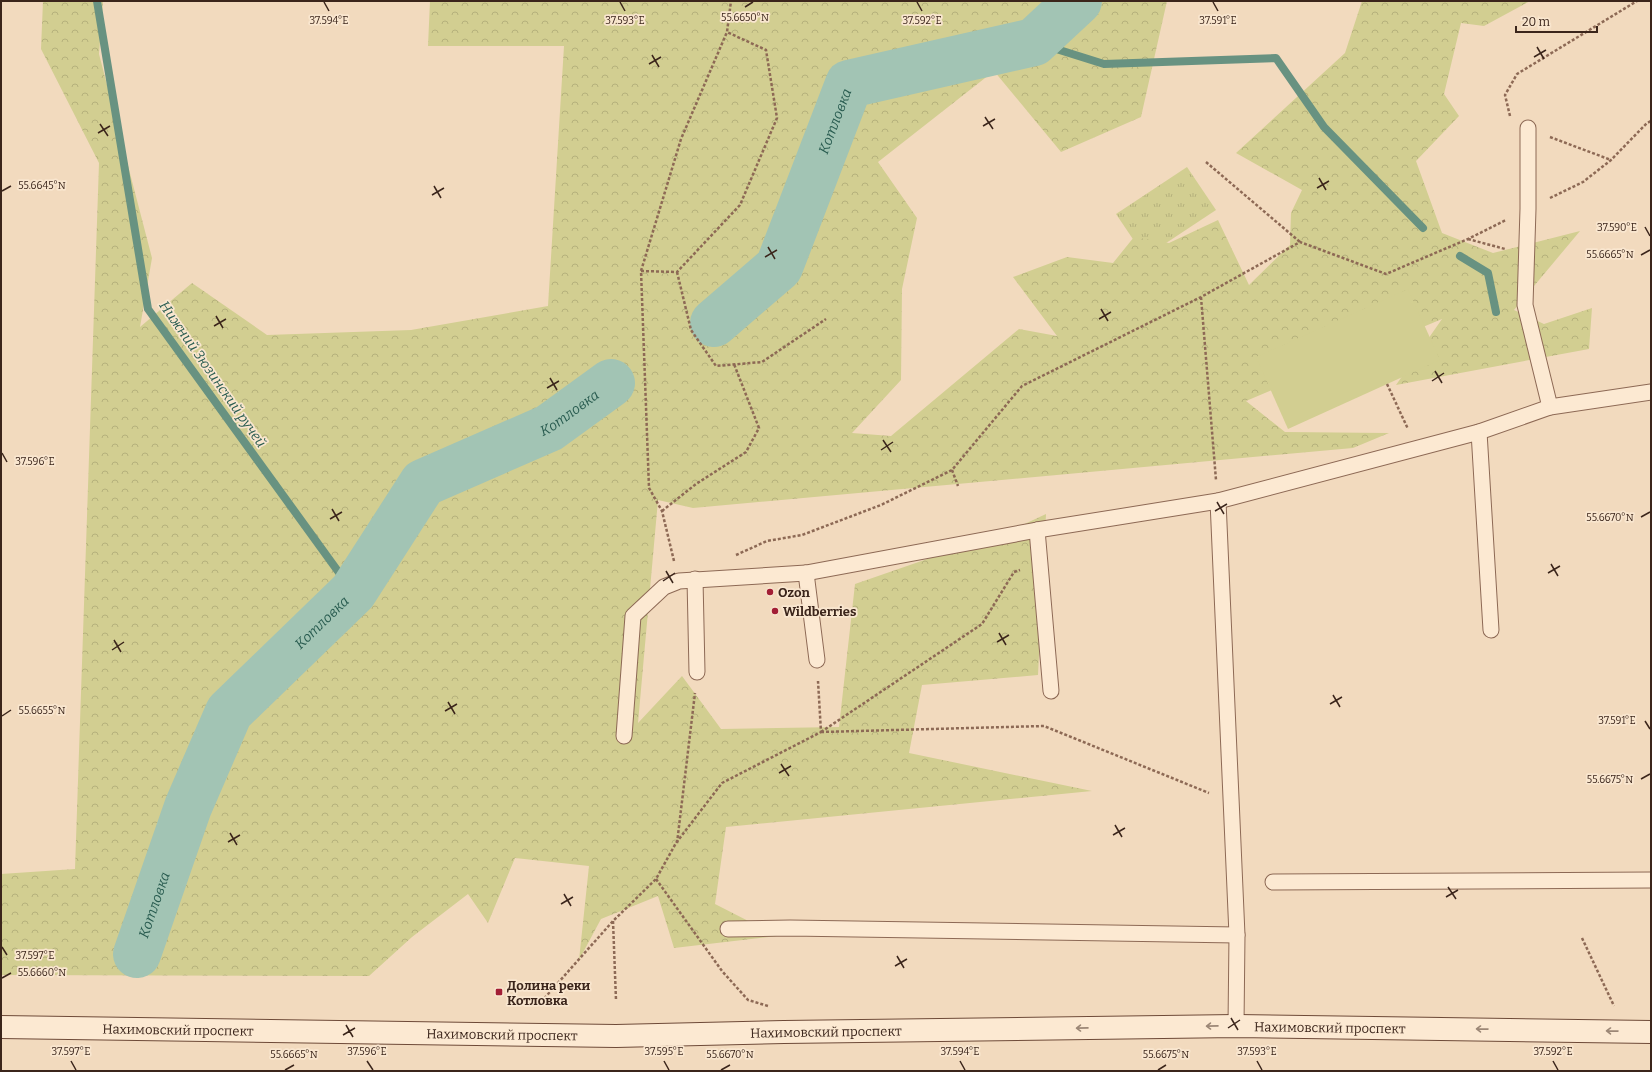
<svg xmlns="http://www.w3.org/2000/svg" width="1652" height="1072" font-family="Bitter,serif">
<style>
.grass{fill:url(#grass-tufts)}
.forest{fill:url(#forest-crowns)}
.pitch{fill:#d2ce91}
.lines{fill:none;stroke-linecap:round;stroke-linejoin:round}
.stream{stroke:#689281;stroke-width:8}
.river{stroke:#a2c4b4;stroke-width:48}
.lane-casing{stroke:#8d6955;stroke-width:17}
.secondary-casing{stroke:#6e4a38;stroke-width:24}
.path{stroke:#8d6955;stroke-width:2.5;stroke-dasharray:3 2;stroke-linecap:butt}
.lane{stroke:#fce9d2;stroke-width:15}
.secondary{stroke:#fce9d2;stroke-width:22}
.oneway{stroke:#9c8776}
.ticks{fill:none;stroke:#3b251b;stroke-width:1.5}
.poi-dot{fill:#a21e35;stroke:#f9e6cf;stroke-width:1.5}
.labels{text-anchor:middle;stroke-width:3.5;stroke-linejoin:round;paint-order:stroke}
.poi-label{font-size:13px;font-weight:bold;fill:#3b251b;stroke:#f9e6cf;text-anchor:start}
.street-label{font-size:13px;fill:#3b251b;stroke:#f9e6cf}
.water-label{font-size:14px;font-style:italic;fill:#295c50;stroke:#f9e6cf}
.ticks-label{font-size:10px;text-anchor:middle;fill:#3b251b;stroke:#f9e6cf;stroke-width:3.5;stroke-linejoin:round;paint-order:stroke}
</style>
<defs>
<pattern id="grass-tufts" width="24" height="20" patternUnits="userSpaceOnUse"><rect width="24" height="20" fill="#d2ce91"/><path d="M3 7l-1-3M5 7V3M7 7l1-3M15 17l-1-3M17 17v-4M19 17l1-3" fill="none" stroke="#b5b17c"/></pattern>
<pattern id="forest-crowns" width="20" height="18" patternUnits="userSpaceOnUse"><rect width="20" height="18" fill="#d2ce91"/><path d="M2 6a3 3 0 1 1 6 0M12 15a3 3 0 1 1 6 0" fill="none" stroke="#b5b17c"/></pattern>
</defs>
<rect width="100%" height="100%" fill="#f2dabe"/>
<path class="grass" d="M1187,167L1216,210L1145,257L1116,214Z"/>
<path class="forest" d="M43,1H103L99,54L152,258L140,327L192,283L267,335L411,330L548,306L564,46H428L430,1H1167L1141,117L1061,152L994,71L878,162L917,218L902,289L901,380L852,433L891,436L1019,329L1057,336L1013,277L1067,257L1113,263L1134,237L1169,243L1218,220L1249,285L1290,245L1291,213L1302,190L1236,153L1345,53L1362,1H1530L1484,26L1461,23L1444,94L1459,116L1416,161L1442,233L1493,253L1580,231L1514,310L1544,324L1592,308L1589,349L1396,385L1442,319L1246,401L1285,432L1389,433L1353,448L693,508L658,500L638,723L682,676L721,729L839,727L855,584L933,557L969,550L1046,514L1038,675L922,685L909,753L1092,791L726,827L715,904L778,936L674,948L658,896L601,919L579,960L589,866L515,858L488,923L468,894L412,937L369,976L1,975V874L75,869L99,163L41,49Z"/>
<path class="pitch" d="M1408,289L1440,360L1288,429L1256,357Z"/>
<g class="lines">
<g class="stream">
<path d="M97,1L148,309L353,592"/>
<path d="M1034,42L1104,64L1276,58L1324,127L1423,228"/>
<path d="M1460,256L1488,273L1496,312"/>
</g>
<g class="river">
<path id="s1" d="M714,323L779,267L849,84L1034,42L1078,1"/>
<path id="s2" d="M137,954L188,807L229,712L353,592L423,483L549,428L611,383"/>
</g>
<defs>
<g id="lane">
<path d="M1528,128V209L1525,305L1550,407"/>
<path d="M1479,432L1491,630"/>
<path d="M1218,501L1237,935L1236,1026"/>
<path d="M1037,530L1051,691"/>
<path d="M806,573L817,660"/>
<path d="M695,579L697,672"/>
<path d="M624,736L633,616L664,587L679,581L806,573L1037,530L1218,501L1479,432L1550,407L1651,392"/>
<path d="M1273,882L1651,880"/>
<path d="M728,929L790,928L1237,935"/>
</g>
<g id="secondary">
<path id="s3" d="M1,1027L616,1036L784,1032L1236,1026L1651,1032"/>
</g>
</defs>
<use href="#lane" class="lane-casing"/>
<use href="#secondary" class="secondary-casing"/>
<g class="path">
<path d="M1510,116L1505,95L1517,74L1637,1"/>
<path d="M1550,137L1611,160"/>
<path d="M1206,162L1300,242"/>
<path d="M1550,198L1583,182L1611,160L1647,123L1651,121"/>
<path d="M1468,239L1505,249"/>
<path d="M641,271L677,272L740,205L777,118L766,50L727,32"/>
<path d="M677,272L691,330L716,366L762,362L826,319"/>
<path d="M1201,297L1216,480"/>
<path d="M1387,384L1408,429"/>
<path d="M952,470L958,486"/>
<path d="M662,511L696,484L746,452L759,428L734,364"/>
<path d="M736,555L767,541L802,535L881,505L952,470L1022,386L1201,297L1300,242L1386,274L1468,239L1506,220"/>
<path d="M674,561L662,511L649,488L641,271L681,139L727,32L731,1"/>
<path d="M821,732L1044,726L1209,793"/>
<path d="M821,732L982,624L1014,572L1020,570"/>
<path d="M677,843L695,693"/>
<path d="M656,879L722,971L748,1000L768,1006"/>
<path d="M613,921L616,1000"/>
<path d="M1582,938L1614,1006"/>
<path d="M541,1002L613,921L656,879L676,843L722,783L821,732L818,681"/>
</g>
<use href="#lane" class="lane"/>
<use href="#secondary" class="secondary"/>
</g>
<defs><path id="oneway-shaft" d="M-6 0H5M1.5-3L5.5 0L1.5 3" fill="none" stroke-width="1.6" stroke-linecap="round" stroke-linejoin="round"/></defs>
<g class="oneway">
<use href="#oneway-shaft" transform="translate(1212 1026) rotate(179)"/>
<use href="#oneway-shaft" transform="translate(1082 1028) rotate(179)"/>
<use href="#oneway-shaft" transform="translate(1482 1029) rotate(-179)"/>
<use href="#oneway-shaft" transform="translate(1612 1031) rotate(-179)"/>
</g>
<path class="ticks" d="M324,2L329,11M620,2L625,11M917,2L922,11M1213,2L1218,11M745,7L753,2M1537,47L1544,59M652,55L659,67M1534,57L1546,50M649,64L661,57M985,117L993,129M100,124L108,136M983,126L995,119M98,133L110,126M1319,178L1326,190M434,186L441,198M1317,188L1329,181M2,191L11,186M432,195L444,188M1645,227L1650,236M768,247L775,259M1641,255L1650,250M765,257L777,250M1101,309L1108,321M216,316L223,328M1099,319L1111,312M214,326L226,319M1435,371L1442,383M550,378L557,390M1432,381L1444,373M547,388L559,381M883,440L891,452M881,450L893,442M2,453L7,462M1217,502L1224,514M332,509L339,521M1215,511L1227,504M1641,517L1650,512M330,519L342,512M1551,564L1558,576M666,571L673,583M1548,573L1560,566M663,581L675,573M999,633L1006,645M114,640L121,652M997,642L1009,635M112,650L124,642M1333,695L1340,707M448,702L455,714M1330,704L1342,697M445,711L457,704M2,716L11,710M1645,721L1650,729M781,764L789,776M779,773L791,766M1641,779L1650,774M1115,825L1122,837M230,833L237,845M1113,835L1125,828M228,842L240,835M1448,887L1456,899M564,894L571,906M1446,897L1458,890M561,904L573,897M2,947L7,955M897,956L904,968M895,966L907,959M2,978L11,973M1231,1018L1238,1030M346,1025L353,1037M1228,1028L1240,1020M343,1035L355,1028M71,1061L76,1070M367,1061L373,1070M664,1061L669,1070M960,1061L965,1070M1257,1061L1262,1070M1553,1061L1558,1070M285,1070L294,1065M721,1070L730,1065M1158,1070L1166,1065"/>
<g class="poi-dot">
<circle cx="770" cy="592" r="4"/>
<circle cx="775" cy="611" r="4"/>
<rect x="495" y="988" width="8" height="8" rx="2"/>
</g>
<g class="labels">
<g class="poi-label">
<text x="778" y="597">Ozon</text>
<text x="783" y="616">Wildberries</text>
<text x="507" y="990">Долина реки<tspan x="507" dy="15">Котловка</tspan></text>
</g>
<g class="street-label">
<text dy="5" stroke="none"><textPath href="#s3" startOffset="1329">Нахимовский проспект</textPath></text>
<text dy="5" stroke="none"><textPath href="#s3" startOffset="177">Нахимовский проспект</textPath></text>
<text dy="5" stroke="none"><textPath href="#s3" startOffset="825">Нахимовский проспект</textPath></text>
<text dy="5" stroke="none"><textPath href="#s3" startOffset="501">Нахимовский проспект</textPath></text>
</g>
<g class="water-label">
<text dy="5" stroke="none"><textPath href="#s1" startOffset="242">Котловка</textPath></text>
<text transform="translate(213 374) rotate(55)" y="5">Нижний Зюзинский ручей</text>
<text dy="5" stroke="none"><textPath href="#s2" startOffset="724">Котловка</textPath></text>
<text dy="5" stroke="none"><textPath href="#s2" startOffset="388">Котловка</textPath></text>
<text dy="5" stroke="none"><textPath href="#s2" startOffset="52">Котловка</textPath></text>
</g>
</g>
<g class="ticks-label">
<text x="745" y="21">55.6650°N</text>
<text x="625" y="24">37.593°E</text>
<text x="1218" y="24">37.591°E</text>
<text x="329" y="24">37.594°E</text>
<text x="922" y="24">37.592°E</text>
<text x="42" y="189">55.6645°N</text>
<text x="1617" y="231">37.590°E</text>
<text x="1610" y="258">55.6665°N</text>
<text x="35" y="465">37.596°E</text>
<text x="1610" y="521">55.6670°N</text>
<text x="42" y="714">55.6655°N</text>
<text x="1617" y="724">37.591°E</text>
<text x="1610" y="783">55.6675°N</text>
<text x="35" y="959">37.597°E</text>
<text x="42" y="976">55.6660°N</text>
<text x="71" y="1055">37.597°E</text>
<text x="367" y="1055">37.596°E</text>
<text x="664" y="1055">37.595°E</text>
<text x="960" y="1055">37.594°E</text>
<text x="1257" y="1055">37.593°E</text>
<text x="1553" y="1055">37.592°E</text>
<text x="294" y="1058">55.6665°N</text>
<text x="730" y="1058">55.6670°N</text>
<text x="1166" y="1058">55.6675°N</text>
</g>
<rect width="1652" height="1072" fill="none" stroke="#3b251b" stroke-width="4"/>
<path d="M1516 26v6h81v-6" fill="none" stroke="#3b251b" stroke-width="2"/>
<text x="1522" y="26" font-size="12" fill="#3b251b" stroke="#f9e6cf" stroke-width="3" paint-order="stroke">20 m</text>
</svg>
